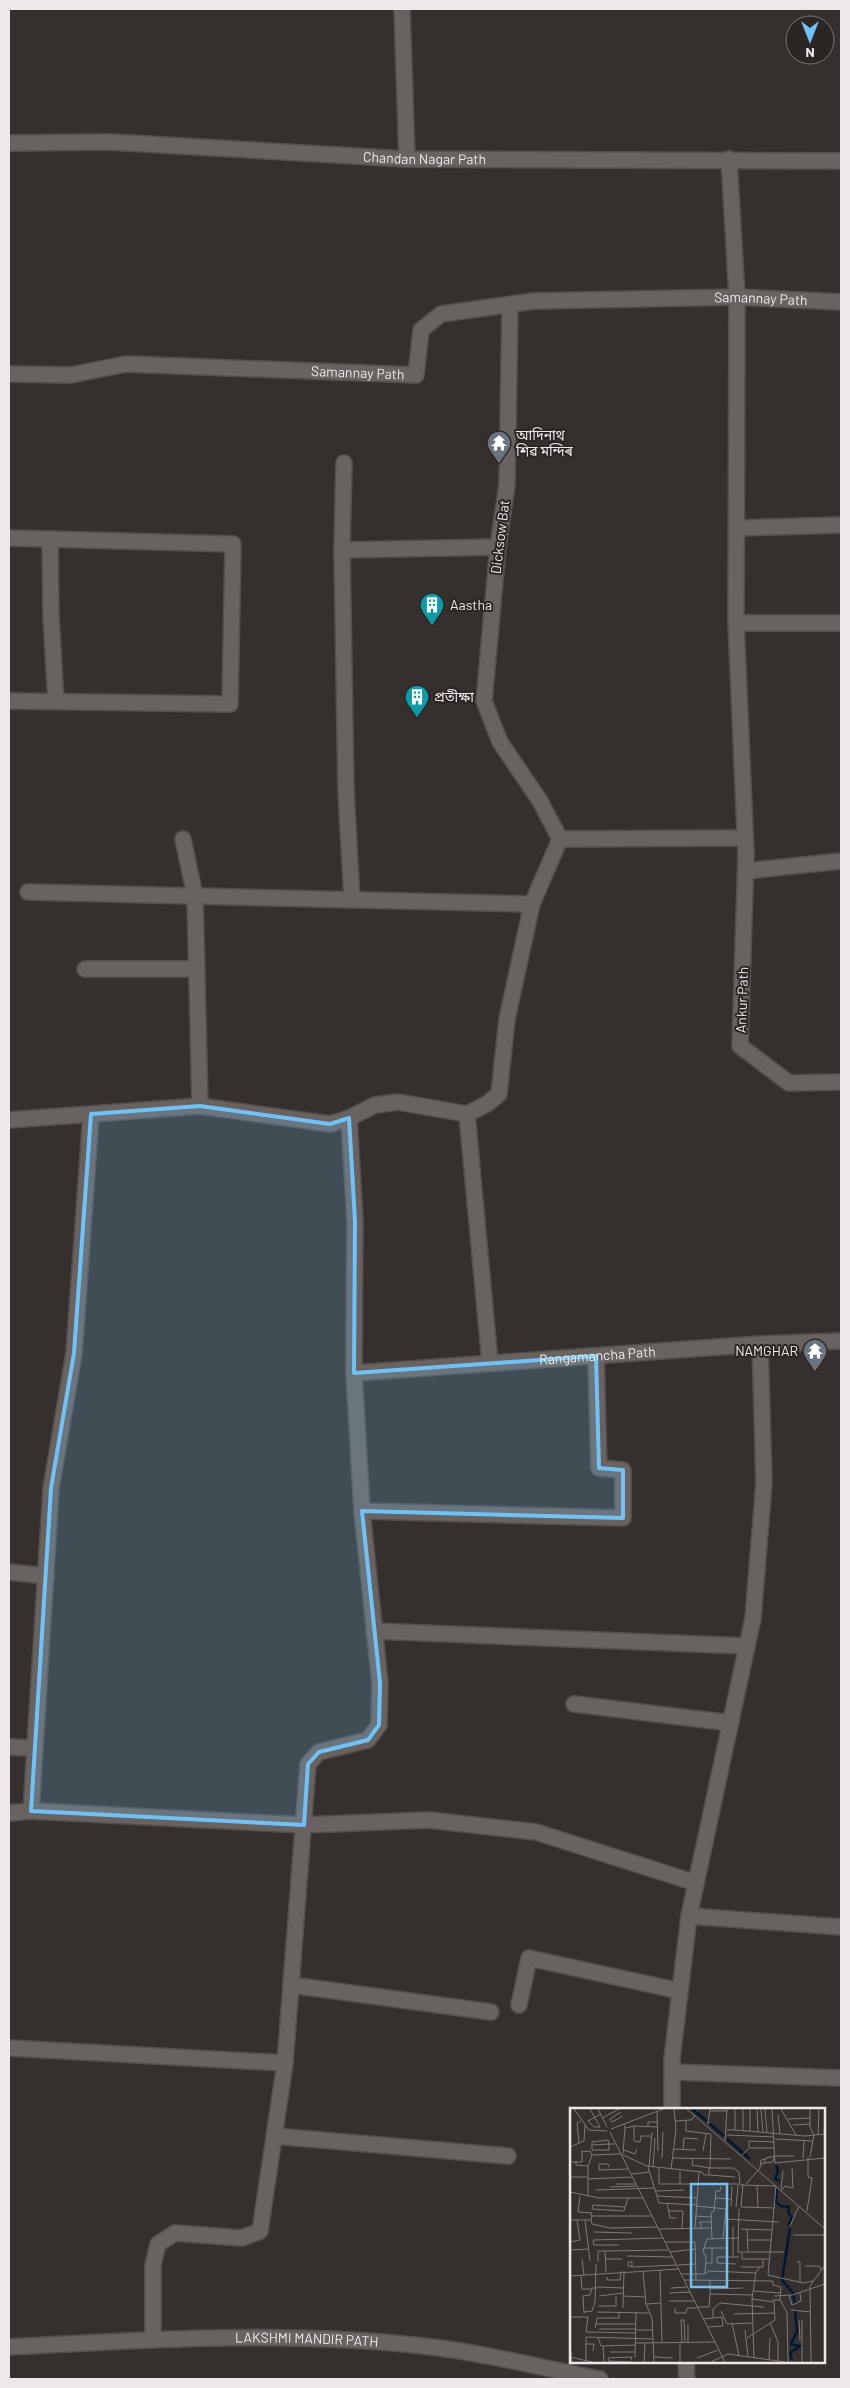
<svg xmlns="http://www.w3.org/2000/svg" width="850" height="2388" font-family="Barlow,'Noto Sans Bengali',sans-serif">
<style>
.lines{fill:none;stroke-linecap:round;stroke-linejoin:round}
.street-casing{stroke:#534e4d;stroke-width:18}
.street{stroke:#686260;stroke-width:15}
.marked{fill:#72c1f5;fill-opacity:0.2;stroke:#72c1f5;stroke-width:4;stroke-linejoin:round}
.labels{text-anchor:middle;stroke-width:4;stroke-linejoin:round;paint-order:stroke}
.street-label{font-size:14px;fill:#ece9e8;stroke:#2b2624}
.poi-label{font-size:14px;fill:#ece9e8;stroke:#2b2624;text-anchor:start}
.inset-river{fill:none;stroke:#001834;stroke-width:2.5}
.inset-road{fill:none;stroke:#7e7a78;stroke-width:1}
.view{fill:#72c1f5;fill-opacity:0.15;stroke:#72c1f5;stroke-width:2.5}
.inset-edge{fill:none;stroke:#ece9e8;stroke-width:2.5}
</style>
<rect width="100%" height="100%" fill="#35302e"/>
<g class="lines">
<defs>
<g id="street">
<path d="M402,9L407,159"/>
<path id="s1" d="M9,143L110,142L407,159L841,161"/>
<path d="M729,159L737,297L736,623L746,854L740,1046L789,1083L841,1082"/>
<path d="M510,305L507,484L498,547L484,701L500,742L540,801L560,839"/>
<path id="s2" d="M9,374L71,375L126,364L416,375L421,330L441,314L534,301L737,297L841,302"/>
<path d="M737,528L841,525"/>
<path d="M9,538L233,544L230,704L9,701"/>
<path d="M50,539L51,617L56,701"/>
<path d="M342,550L344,463"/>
<path d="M736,623H841"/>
<path d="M183,839L195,896L200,1106"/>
<path d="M560,839L745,838"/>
<path d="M746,871L841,861"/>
<path d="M28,892L532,904"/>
<path d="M352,900L346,792L342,550L498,547"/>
<path d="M85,969H197"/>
<path d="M467,1114L490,1363"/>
<path d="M9,1120L200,1106L330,1124L349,1118L375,1105L398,1102L467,1114L487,1104L499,1094L507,1019L532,904L560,839"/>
<path id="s3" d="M354,1373L760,1344L841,1341"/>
<path d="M362,1511L623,1518V1470L599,1468L596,1356"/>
<path d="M9,1572L46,1576"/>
<path d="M374,1631L747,1646"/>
<path d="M574,1704L731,1723"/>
<path d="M9,1747L35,1748"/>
<path d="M31,1811L51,1488L74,1353L91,1114"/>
<path d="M10,1813L31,1811L304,1825L429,1820L536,1832L696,1883"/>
<path d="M689,1916L841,1927"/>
<path d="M291,1985L491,2012"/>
<path d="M519,2005L529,1958L680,1991"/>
<path d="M9,2048L285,2063"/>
<path d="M672,2072L841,2078"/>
<path d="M672,2109V2059L689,1916L753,1618L764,1483L760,1344"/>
<path d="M274,2136L508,2156"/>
<path d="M153,2340V2265L158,2244L175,2233L242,2238L260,2231L285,2063L308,1764L319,1752L368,1740L379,1725L380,1683L362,1511L354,1373L355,1221L349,1118"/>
<path id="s4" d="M9,2347C151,2339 297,2330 440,2348C493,2355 547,2369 600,2379"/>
<path d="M686,2362L687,2379"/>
</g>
</defs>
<use href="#street" class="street-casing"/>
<use href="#street" class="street"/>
</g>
<path class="marked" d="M200,1106L330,1124L349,1118L355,1221L354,1373L596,1356L599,1468L623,1470V1518L362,1511L380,1683L379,1725L368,1740L319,1752L308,1764L304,1825L31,1811L51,1488L74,1353L91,1114Z"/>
<defs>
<symbol id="temple-pin" viewBox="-11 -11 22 30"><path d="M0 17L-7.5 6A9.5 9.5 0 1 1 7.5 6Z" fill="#6b7280" stroke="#2b2624"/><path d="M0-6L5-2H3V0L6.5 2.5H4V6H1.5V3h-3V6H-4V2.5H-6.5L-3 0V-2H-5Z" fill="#fff"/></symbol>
<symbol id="building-pin" viewBox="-11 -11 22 30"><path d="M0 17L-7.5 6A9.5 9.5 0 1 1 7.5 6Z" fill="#0f9aa8" stroke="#2b2624"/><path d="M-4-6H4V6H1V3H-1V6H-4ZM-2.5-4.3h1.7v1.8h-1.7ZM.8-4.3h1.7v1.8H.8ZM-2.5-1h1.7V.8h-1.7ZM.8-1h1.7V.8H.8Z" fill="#fff"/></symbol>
</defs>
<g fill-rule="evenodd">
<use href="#temple-pin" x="485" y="429" width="28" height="38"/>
<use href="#building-pin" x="418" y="591" width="28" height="38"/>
<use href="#building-pin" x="403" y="683" width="28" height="38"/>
<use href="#temple-pin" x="801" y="1337" width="28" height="38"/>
</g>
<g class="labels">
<g class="street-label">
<text dy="5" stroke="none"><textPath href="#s1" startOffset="416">Chandan Nagar Path</textPath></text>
<text dy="5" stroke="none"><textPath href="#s2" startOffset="800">Samannay Path</textPath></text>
<text dy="5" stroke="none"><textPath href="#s2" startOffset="350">Samannay Path</textPath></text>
<text transform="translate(500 537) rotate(-83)" y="5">Dicksow Bat</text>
<text transform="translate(742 1000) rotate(-88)" y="5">Ankur Path</text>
<text dy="5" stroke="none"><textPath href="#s3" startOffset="244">Rangamancha Path</textPath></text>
<text dy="5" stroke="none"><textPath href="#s4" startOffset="298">LAKSHMI MANDIR PATH</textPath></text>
</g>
<g class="poi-label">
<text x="516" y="440">আদিনাথ<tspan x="516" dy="16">শিৱ মন্দিৰ</tspan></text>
<text x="450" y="610">Aastha</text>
<text x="434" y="702">প্রতীক্ষা</text>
<text x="798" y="1356" text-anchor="end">NAMGHAR</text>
</g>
</g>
<g transform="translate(570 2108)">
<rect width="255" height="255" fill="#35302e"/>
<path class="inset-river" d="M122,1L137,13M140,16L154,28M157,31L180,51M206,57L208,63L205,71L210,73M207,81L206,94L211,98L219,99L218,104L222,110L218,117M220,120L212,172L223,185L225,196M222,252L220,245L230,238L221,236L227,223L225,203"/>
<path class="inset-road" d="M4,1L19,22L37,23M20,1L30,19M28,1L37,19M117,1L255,121M180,1V23M187,1L188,24M191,1L193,24M195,1L197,24M202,1L205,55L255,50M211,1L226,27M140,3H157M51,4L40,11L42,14L53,8M87,4L88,43M208,7L210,26M32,10L49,1M218,11L240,10M105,13L121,12L125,8M116,13V23L141,26M54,16L55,20L64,18V33L70,34L71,28H81M138,16L140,1M223,17L240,16M64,18L88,19M30,19H24L18,13L31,6M78,19V14H88M41,21L93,1M157,22H165V1M165,22L235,28L255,26M173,23V1M40,24L155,254M254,26L255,11M157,27L204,29M248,27L249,1M205,31L243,33M155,33L157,1M9,35L7,15L11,13M22,37V34L38,32L39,36V42H22V37L39,36H45M0,39L14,33L15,17M179,39V33L205,34M103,41L126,42M113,41L114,30L128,31M54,42L65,46L67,41M133,43L136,26M12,44L20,43L22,47L50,46M53,45L55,20M51,46L77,58L132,64L134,67H139V60H163L169,64L170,77L206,78L198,167L233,175L243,173M172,47L179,40H205M205,48H224M240,49L244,27L240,19V1M92,50L93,24M102,50L161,51M123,50L122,57L140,60L141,26M233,50L234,33M6,53V57L18,58M0,54H12V42M191,56L194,55L203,54L204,48L196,50L194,55M39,59L38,56H29V62L58,61M78,59L89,95L128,97M79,59L82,24M83,59L85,30M89,60V76H110V63M101,61L106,22L104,1M0,63L1,69H17M62,66L80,64M139,67L165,69M17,71L62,69M46,76H65M110,76H169M173,76L171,99L204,100M176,76L190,60L191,52L196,51M187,77L188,100M40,79L66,78M211,81L213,63M26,82L85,80M212,82L215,78L223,80L222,60M86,83L114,82M0,84L29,90H72M10,88L8,104L22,105L21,108M18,88V58L22,47M87,88L128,90M145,90L161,91M97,95L100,110H106M127,98L156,101M161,98L162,78M55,99L23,97L22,101L54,103L58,90M166,99L168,77M169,101L168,144H214M99,103H113L112,121M237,103L242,70L238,69V49M125,108L141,109M155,111L209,114M0,112H21L22,116L40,120L87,119M15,112L20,153M21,112L22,108H81M220,118L229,98M163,119V149M88,121L142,120M125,121L129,64M132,121L130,114H142M171,121L202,122M177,121L178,144M24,124L62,125M223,127H255M142,131L141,105L144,103L146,83H150L151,78M153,131L156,101M177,132H201M0,134L10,132L7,112M95,134H125L126,172M49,137H24L23,132L93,130M134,140H156M0,142L18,141M133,143L137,131L168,130M133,143L136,149L135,166M100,144L125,141M172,145V151H193M57,148L102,149M12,151L14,167M35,151H52M28,154V143H35M227,154H230V174M136,155H142V140M166,156L147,155V149H169M108,157L125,156M235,158H249L251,162M63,159L106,157M171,159H193V151H200M62,160V154H58V158H62M90,162L92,234M73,163L76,196L82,210L84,254M36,164L35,143L98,142M111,166H134L139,163L186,165M11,167L12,181H21M0,168L109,161M37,169V172H50L51,163M114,172L203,173V177L211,179L210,192M140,172V186L183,187M27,179L54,180M101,180L117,179M140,181L173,180M183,183L210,185M99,185L120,184M219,187L222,197L231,193L230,185M29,188L53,185M53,188L76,189M204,188L222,187L255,176M202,192H210L217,204L218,254M99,193H124M76,196L91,195M28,198H46V188M128,199H139L140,186M53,200L54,163M105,200V205H116L117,200H127M221,202L241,204M151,203L157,216L182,215M14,204L22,203L25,194L26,156M27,204L79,205M14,205L13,188L20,187L22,180H27M164,206L204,205M0,209H18L16,224L66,225M143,209V201L150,195L194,199M133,211L152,209L153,218L138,219M111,212H114L115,233M111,212L112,235M229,212L230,233M232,212V254M162,215L169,248M200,215L208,234V253M26,216H66M118,217V235M25,220L27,210H49V204M29,221H66M66,222H82M175,222L178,249M28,230L31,238L66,237M177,230L205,212L204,194L182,191M66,235L145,234M0,236L2,254M16,236H24L23,243M33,238L34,254M40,244H65M0,249L22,254M65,249L66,204M84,249L103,250M127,250L148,242M184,250L182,191L186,164L190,159M199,251L200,230M16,253V229L82,231M39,253L62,254M39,254L38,250L62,249L61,252M74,254L75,235M110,254V234M141,254L158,246L215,254M241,254L240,178L255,157"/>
<path class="view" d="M121,76H157V179H121Z"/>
<rect width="255" height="255" class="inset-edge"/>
</g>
<rect width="850" height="2388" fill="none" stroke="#ece9e8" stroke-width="20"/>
<g transform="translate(810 40) rotate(180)"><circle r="24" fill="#2b2624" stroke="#787472"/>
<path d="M0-4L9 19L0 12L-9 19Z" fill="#72c1f5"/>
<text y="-8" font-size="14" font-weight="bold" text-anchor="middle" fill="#ece9e8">N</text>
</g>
</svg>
